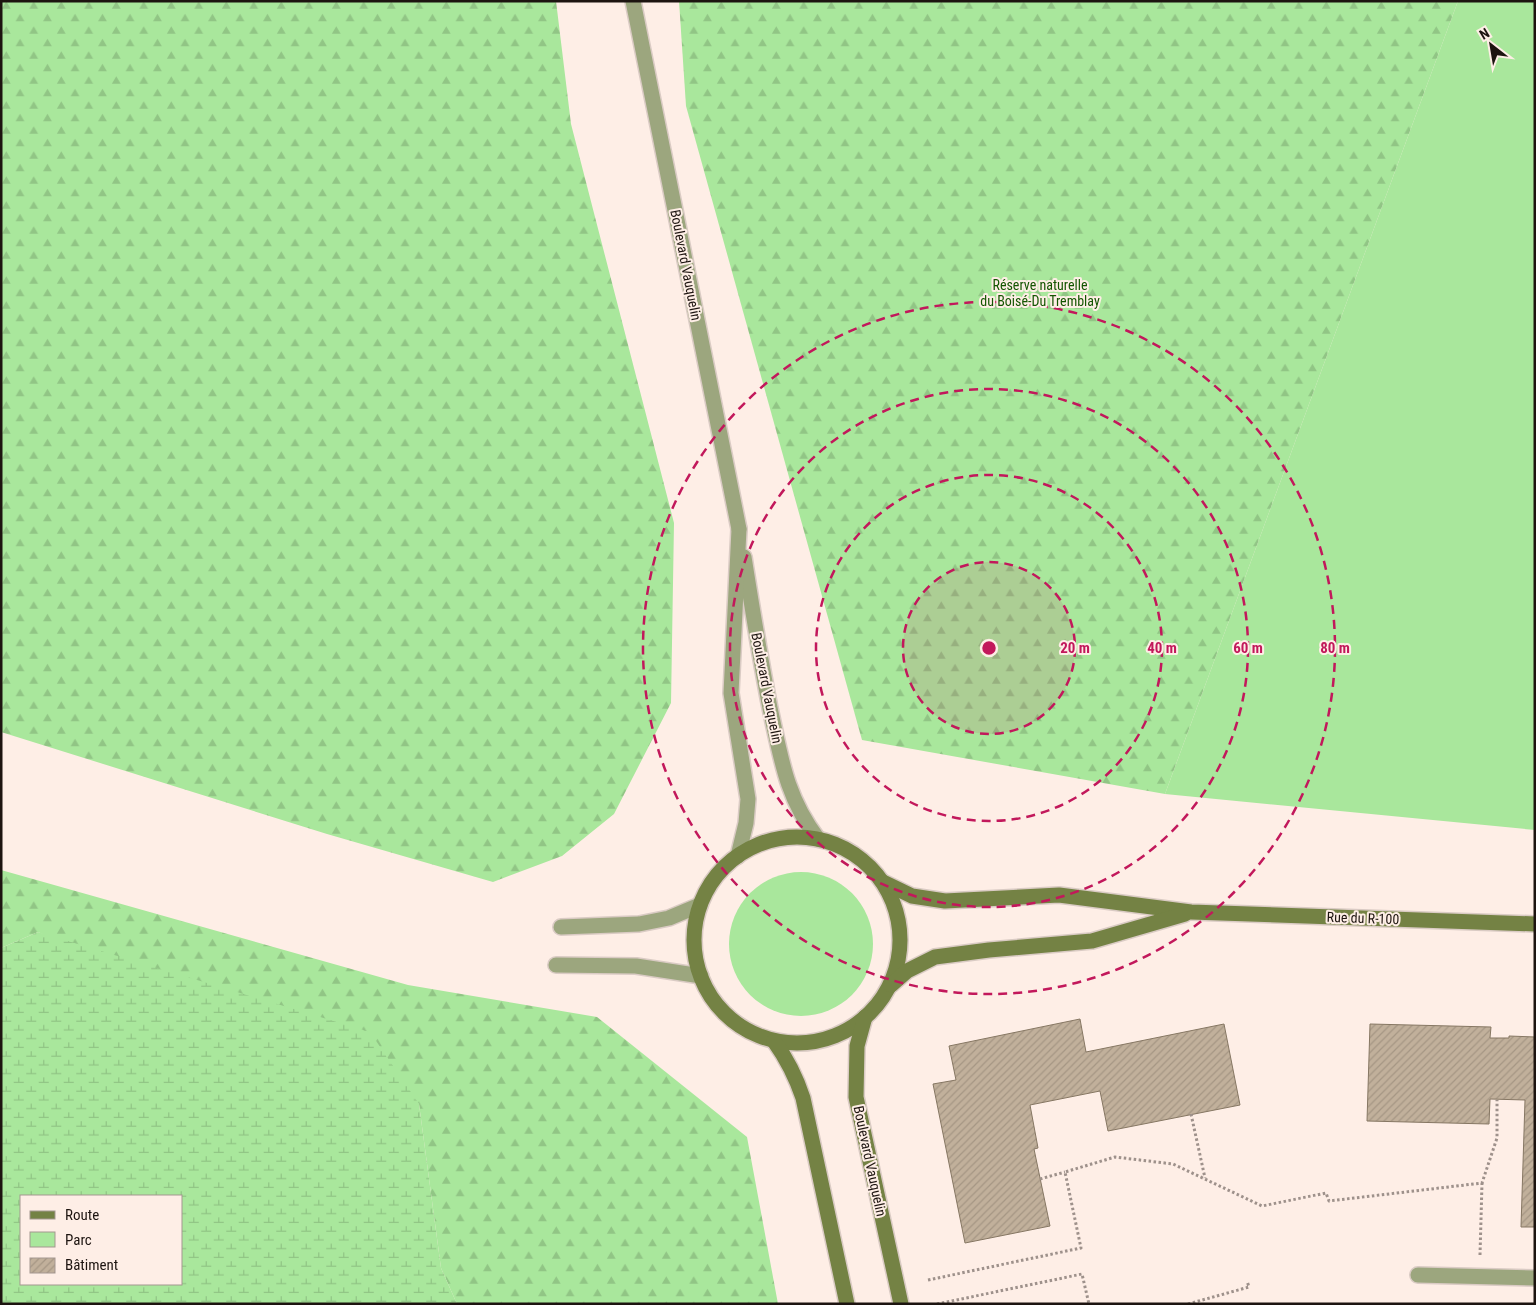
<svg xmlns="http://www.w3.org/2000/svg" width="1536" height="1305" font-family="'Roboto Condensed',sans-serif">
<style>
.green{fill:#a9e79c}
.forest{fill:url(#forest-firs)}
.wetland{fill:url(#wetland-marsh);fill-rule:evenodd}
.building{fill:url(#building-hatch);stroke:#867763}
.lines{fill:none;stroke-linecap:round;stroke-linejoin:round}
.lane-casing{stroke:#dacbc4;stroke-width:18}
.street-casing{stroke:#dacbc4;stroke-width:18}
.secondary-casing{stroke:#dacbc4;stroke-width:18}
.path{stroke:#9e918b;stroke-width:3;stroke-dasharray:2.5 2.5;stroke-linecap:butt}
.lane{stroke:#9ca67e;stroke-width:15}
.street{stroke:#9ca67e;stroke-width:15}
.secondary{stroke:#748244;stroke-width:15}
.ring{fill:none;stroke:#c2185b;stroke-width:2.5;stroke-dasharray:9 6}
.labels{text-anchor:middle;stroke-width:4;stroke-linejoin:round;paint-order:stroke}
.street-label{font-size:14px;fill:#1d1410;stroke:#feeee6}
.park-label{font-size:14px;fill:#135500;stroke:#feeee6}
.centre{fill:#c2185b;stroke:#feeee6;stroke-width:2.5}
.ring-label{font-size:15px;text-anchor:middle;font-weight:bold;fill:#c2185b;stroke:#feeee6;stroke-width:4;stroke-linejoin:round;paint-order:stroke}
</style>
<defs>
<pattern id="forest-firs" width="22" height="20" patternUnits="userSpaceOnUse" patternTransform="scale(1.25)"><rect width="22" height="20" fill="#a9e79c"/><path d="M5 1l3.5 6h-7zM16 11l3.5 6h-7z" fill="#91c585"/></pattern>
<pattern id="wetland-marsh" width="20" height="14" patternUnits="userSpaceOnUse" patternTransform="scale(1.25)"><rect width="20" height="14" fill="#a9e79c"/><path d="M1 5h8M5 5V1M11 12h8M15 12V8" fill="none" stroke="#91c585"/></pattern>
<pattern id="building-hatch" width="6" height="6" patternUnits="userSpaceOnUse" patternTransform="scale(1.25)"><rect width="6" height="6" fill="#c1b09b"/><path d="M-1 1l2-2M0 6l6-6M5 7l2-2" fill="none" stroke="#a59684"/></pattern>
</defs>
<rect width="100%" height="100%" fill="#feeee6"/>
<g class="green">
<path d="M1458,1H1535V830L1165,794Z"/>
<circle cx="801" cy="944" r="72"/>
</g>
<g class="forest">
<path d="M1,1H556L571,124L674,523L671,703L614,814L562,856L493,882L327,834L1,732Z"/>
<path d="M679,1H1458L1165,794L862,740L686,106Z"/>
<path d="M1,870L408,985L597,1017L747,1137L778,1304H457L441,1268L419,1104L38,932L1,948Z"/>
</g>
<path class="wetland" d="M38,932L370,1032L419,1104L441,1268L457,1304H1V948ZM21,1196H181V1284H21Z"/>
<g class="building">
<path d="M1080,1019L1086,1052L1224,1024L1240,1105L1108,1131L1100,1091L1030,1105L1038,1148L1034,1149L1050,1226L965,1243L933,1084L956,1080L949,1046Z"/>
<path d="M1370,1024L1491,1027L1490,1038H1509V1036L1535,1037V1227H1521L1525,1100L1490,1099L1489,1124L1367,1121Z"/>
</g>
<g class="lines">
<defs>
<g id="lane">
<path d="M633,1L739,529"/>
<path d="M1418,1275L1535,1278"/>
</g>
<g id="street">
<path d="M744,557C752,607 760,658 770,708C781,758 786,797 818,839"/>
<path d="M738,856L746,823L748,799L731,693L739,529"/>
<path d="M561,927L639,924L669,918L700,905"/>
<path d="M556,965L636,966L701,976"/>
</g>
<g id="secondary">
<circle cx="797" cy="940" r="103"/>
<path d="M883,882L912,896L945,901L1059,895L1191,912L1535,924"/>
<path d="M891,985L907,971L935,957L989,950L1092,941L1185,914"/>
<path d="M865,1017L857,1046L856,1097L901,1304"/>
<path d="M774,1041C787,1059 796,1077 803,1098L847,1304"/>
</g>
</defs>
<use href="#lane" class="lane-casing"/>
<use href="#street" class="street-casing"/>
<use href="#secondary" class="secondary-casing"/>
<g class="path">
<path d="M1191,1114L1205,1178"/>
<path d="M1040,1179L1065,1172"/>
<path d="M1480,1255L1482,1183"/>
<path d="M928,1280L1081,1248L1065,1172L1115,1157L1173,1164L1262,1206L1326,1193L1329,1201L1482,1183L1497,1138V1100"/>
<path d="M937,1304L1082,1274L1089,1304"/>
<path d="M1188,1304L1249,1287L1247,1281"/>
</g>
<use href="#lane" class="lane"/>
<use href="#street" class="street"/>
<use href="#secondary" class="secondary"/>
</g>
<circle cx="989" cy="648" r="86" fill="#c2185b" fill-opacity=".12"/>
<g class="ring">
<circle cx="989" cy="648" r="86"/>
<circle cx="989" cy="648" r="173"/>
<circle cx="989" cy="648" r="259"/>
<circle cx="989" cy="648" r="346"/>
</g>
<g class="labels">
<g class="street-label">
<text transform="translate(686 265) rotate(79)" y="5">Boulevard Vauquelin</text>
<text transform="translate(767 688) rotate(79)" y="5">Boulevard Vauquelin</text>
<text transform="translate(1363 918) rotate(2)" y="5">Rue du R-100</text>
<text transform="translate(870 1161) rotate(78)" y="5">Boulevard Vauquelin</text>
</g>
<g class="park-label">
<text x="1040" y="290">Réserve naturelle<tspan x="1040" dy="16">du Boisé-Du Tremblay</tspan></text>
</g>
</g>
<circle cx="989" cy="648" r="8" class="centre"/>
<g class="ring-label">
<text x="1075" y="653">20 m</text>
<text x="1162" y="653">40 m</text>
<text x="1248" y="653">60 m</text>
<text x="1335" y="653">80 m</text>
</g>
<rect width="1536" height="1305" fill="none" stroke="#1d1410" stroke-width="5"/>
<rect x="20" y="1195" width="162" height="90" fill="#feeee6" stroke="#a49790"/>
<rect x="30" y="1211" width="25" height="8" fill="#748244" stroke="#a49790"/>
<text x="65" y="1220" font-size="15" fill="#1d1410">Route</text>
<rect x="30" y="1232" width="25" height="15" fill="#a9e79c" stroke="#a49790"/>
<text x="65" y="1245" font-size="15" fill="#1d1410">Parc</text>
<rect x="30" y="1258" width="25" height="15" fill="url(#building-hatch)" stroke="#a49790"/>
<text x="65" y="1270" font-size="15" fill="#1d1410">Bâtiment</text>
<g transform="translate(1491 45) rotate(329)" stroke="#feeee6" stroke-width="4" paint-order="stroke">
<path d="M0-4L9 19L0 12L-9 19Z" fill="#1d1410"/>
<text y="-8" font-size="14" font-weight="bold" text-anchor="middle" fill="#1d1410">N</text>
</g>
</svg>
